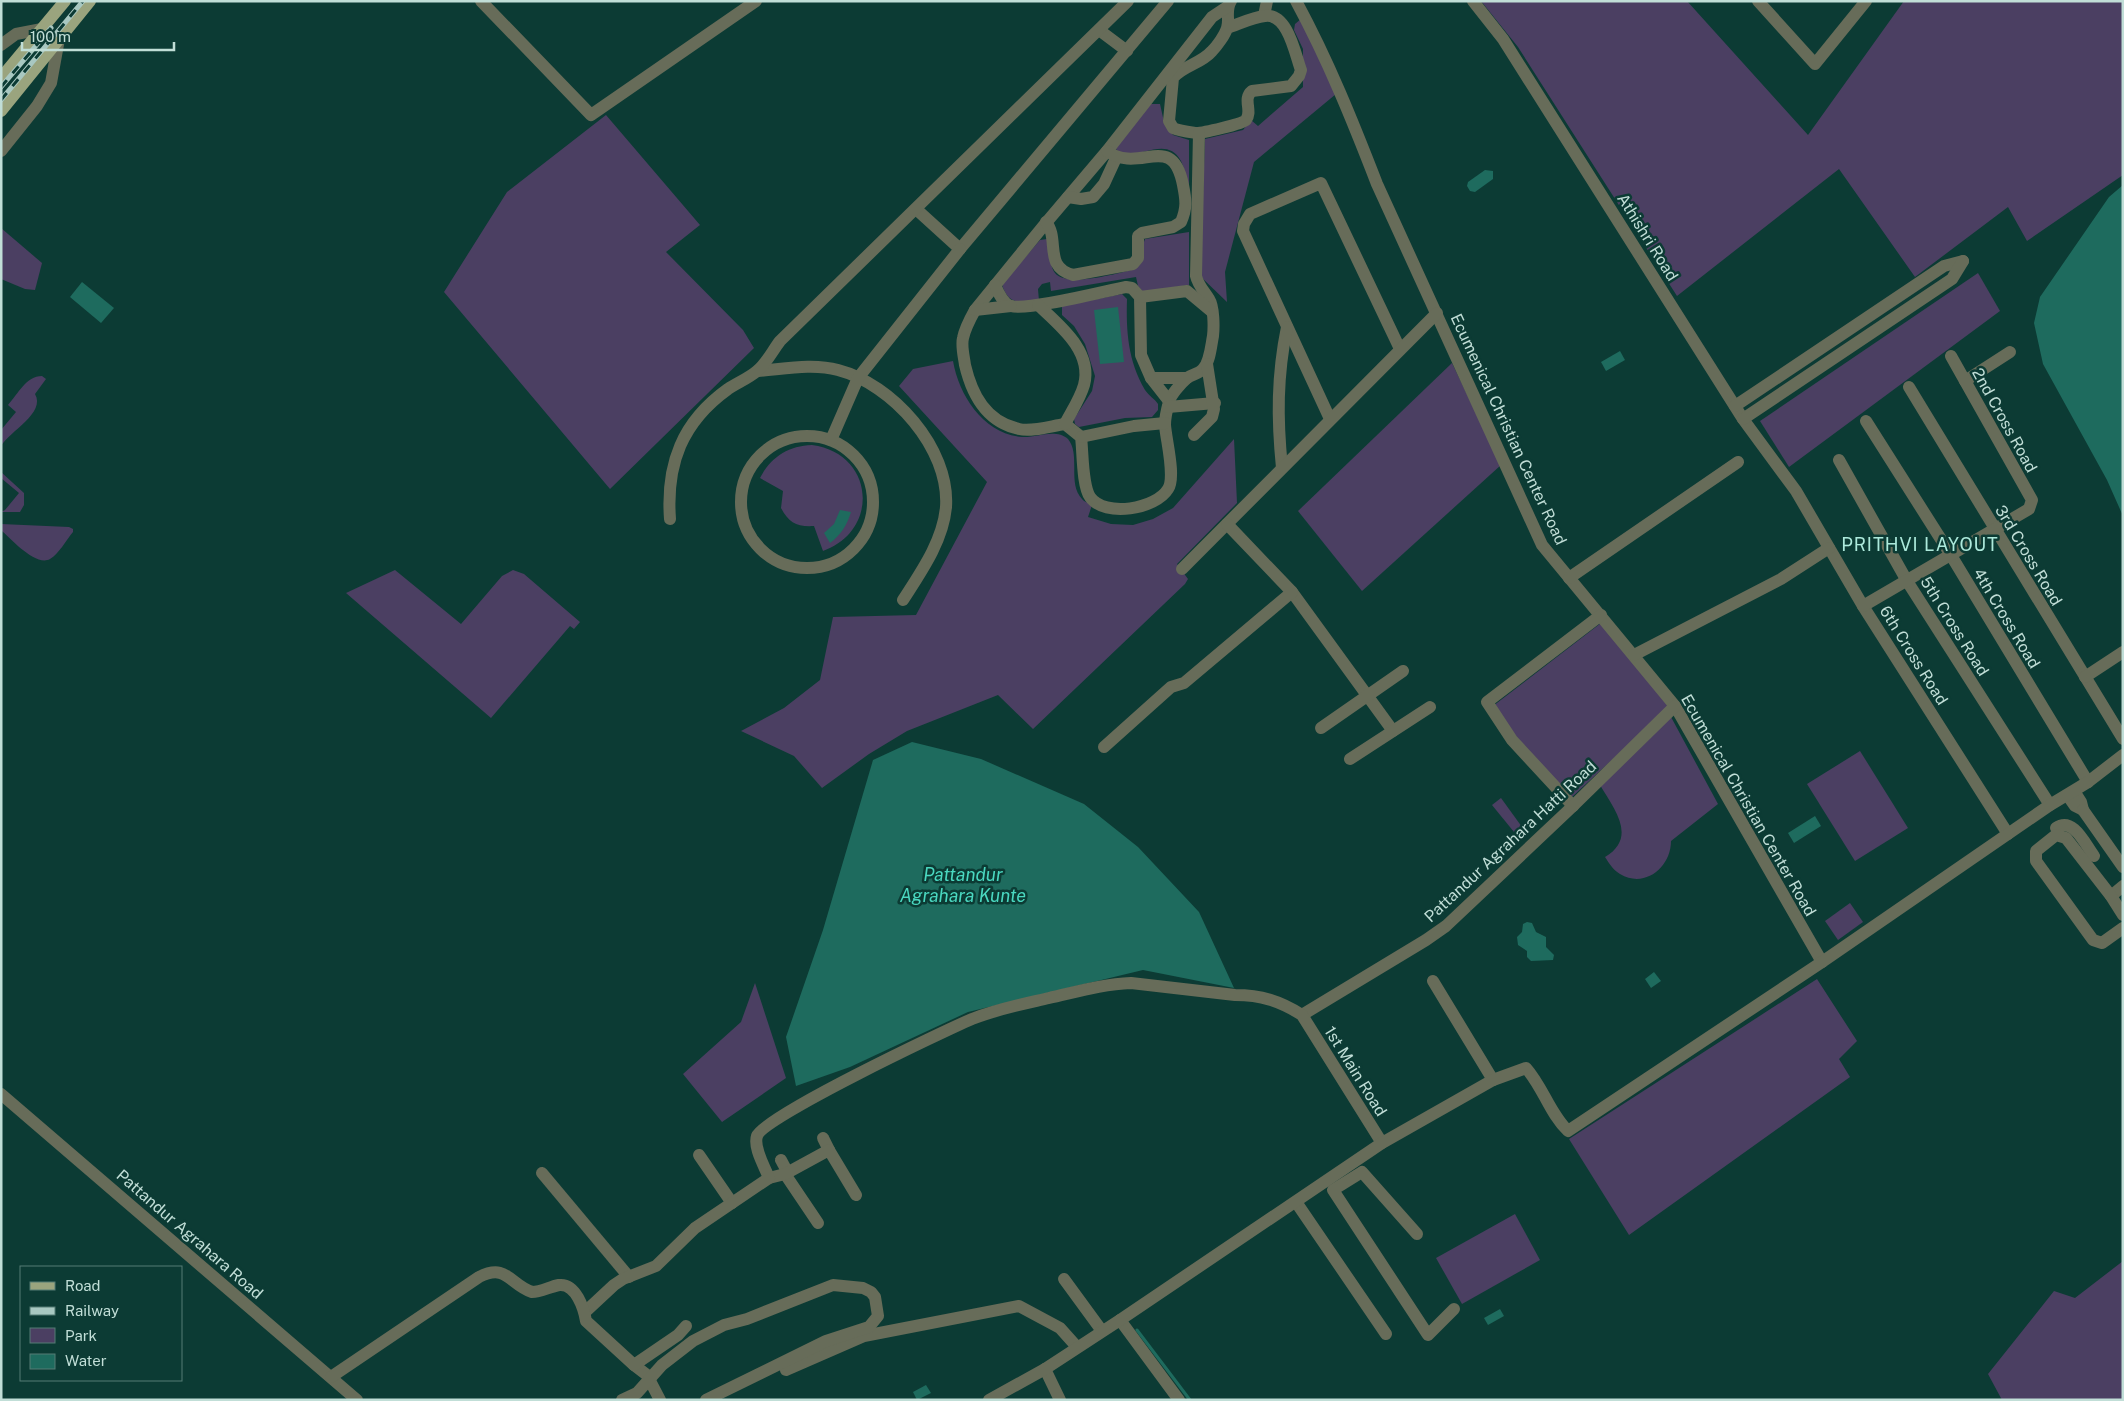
<svg xmlns="http://www.w3.org/2000/svg" width="2124" height="1401" font-family="'Public Sans',sans-serif">
<style>
.green{fill:#4b3f62}
.water{fill:#1e6b5e}
.lines{fill:none;stroke-linecap:round;stroke-linejoin:round}
.stream{stroke:#1e6b5e;stroke-width:3}
.minor{stroke:#676c59;stroke-width:12}
.major{stroke:#9aa47e;stroke-width:12}
.rail-casing{stroke:#a8c8c1;stroke-width:5}
.rail{stroke:#0c3b34;stroke-width:3;stroke-dasharray:9;stroke-linecap:butt}
.labels{text-anchor:middle;stroke-width:5;stroke-linejoin:round;paint-order:stroke}
.street-label{font-size:16px;fill:#c1ded7;stroke:#0c3b34}
.neighbourhood-label{font-size:18px;letter-spacing:1px;fill:#adeadc;stroke:#0c3b34}
.water-label{font-size:18px;font-style:italic;fill:#4ad8c0;stroke:#0c3b34}
</style>
<rect width="100%" height="100%" fill="#0c3b34"/>
<g class="green">
<path d="M1481,1H1687L1808,135L1904,1H2123V175L2027,241L2008,207L1915,277L1839,169L1677,296L1518,47Z"/>
<path d="M1301,19L1336,94L1254,162L1225,272L1227,302L1200,276L1205,139L1243,130L1251,120L1258,126L1303,87V49L1294,30L1295,24Z"/>
<path d="M1150,104H1160L1164,122L1173,135L1189,140V195C1187,185 1186,171 1181,161C1165,131 1131,168 1115,148Z"/>
<path d="M606,115L700,225L666,252L743,330L754,348L610,489L444,292L507,192Z"/>
<path d="M1,228L42,263L35,290L25,289L1,279Z"/>
<path d="M1189,232V285L1143,292L1138,286L1136,277L1051,291L1050,282L1042,284L1038,289L1039,301C1021,304 1007,304 1002,284L1040,240L1047,239C1049,249 1049,265 1055,273C1067,288 1119,273 1135,269L1145,239Z"/>
<path d="M1978,273L2000,311L1789,467L1760,421Z"/>
<path d="M1122,294L1127,299C1126,331 1128,361 1145,390C1149,396 1155,399 1158,404V410L1152,417L1125,418L1079,427L1075,424L1074,419L1092,391L1095,376L1085,344L1074,326L1062,315V306Z"/>
<path d="M953,361C959,396 984,434 1022,437C1037,438 1055,428 1068,439C1081,455 1067,483 1082,499C1084,502 1090,503 1092,505L1088,517L1111,524L1133,525L1153,519L1173,508L1234,439L1237,503L1177,564L1188,579L1185,584L1033,729L998,695L907,731L869,754L822,788L794,756L741,731L784,708L820,680L833,617L916,615L987,482L899,386L913,369Z"/>
<path d="M1452,363L1501,465L1362,591L1298,511Z"/>
<path d="M42,376L46,379L35,394C46,413 10,431 1,446V430L16,412L8,405C18,394 26,376 42,376Z"/>
<path d="M812,445C874,453 881,530 823,551L814,526C797,527 789,523 781,508L783,491L760,478C771,457 788,446 812,445Z"/>
<path d="M1,472L24,493V505L20,512H1L5,510L19,493L1,478Z"/>
<path d="M1,524L69,527L73,529V532C66,540 59,554 50,559C36,567 11,539 1,530Z"/>
<path d="M395,570L461,624L502,576L513,570L524,574L580,622L574,629L570,626L491,718L346,593Z"/>
<path d="M1601,623L1669,707L1572,797L1516,739L1493,706Z"/>
<path d="M1671,717L1718,804L1671,841C1671,867 1645,889 1620,874C1613,870 1609,863 1605,857C1638,837 1614,809 1600,785Z"/>
<path d="M1860,751L1908,828L1855,861L1807,784Z"/>
<path d="M1501,798L1522,827L1514,832L1492,805Z"/>
<path d="M1850,903L1863,922L1838,940L1825,921Z"/>
<path d="M1817,979L1857,1041L1839,1059L1850,1077L1629,1235L1569,1139Z"/>
<path d="M755,983L786,1078L722,1122L683,1074L741,1022Z"/>
<path d="M1515,1214L1540,1260L1462,1304L1436,1258Z"/>
<path d="M2123,1261V1400H2002L1988,1374L2054,1291L2075,1298Z"/>
</g>
<g class="water">
<path d="M1485,170L1493,171V179L1475,192L1470,191L1467,186L1468,182Z"/>
<path d="M2123,185V516L2107,480L2043,364L2034,323L2040,297L2109,197Z"/>
<path d="M82,282L114,308L101,323L70,297Z"/>
<path d="M1118,307L1124,362L1100,364L1094,310Z"/>
<path d="M1620,351L1625,360L1606,371L1601,362Z"/>
<path d="M840,510L851,512C847,525 841,535 830,543L824,533L834,524Z"/>
<path d="M912,742L981,759L1084,804L1138,847L1199,912L1234,988L1143,970L968,1012L850,1067L796,1086L786,1037L823,930L873,760Z"/>
<path d="M1815,816L1821,826L1794,843L1788,833Z"/>
<path d="M1527,922L1532,923L1536,932L1546,937V947L1554,955L1553,960L1531,961L1527,957V951L1518,945L1517,937L1522,932L1523,924Z"/>
<path d="M1654,972L1661,981L1651,988L1645,979Z"/>
<path d="M1500,1309L1504,1316L1488,1325L1484,1318Z"/>
<path d="M926,1385L931,1393L917,1400L913,1392Z"/>
</g>
<g class="lines">
<path class="stream" d="M1137,1330L1190,1400"/>
<g class="minor">
<path d="M481,1L591,115L756,1"/>
<path d="M1296,1C1328,60 1353,122 1377,184L1542,545L1675,706L1822,962"/>
<path d="M1473,1L1503,39L1743,419L1796,491L1863,606L2008,834"/>
<path d="M1758,1L1815,64L1866,1"/>
<path d="M1264,16L1267,1"/>
<path d="M1227,28C1239,24 1253,17 1265,16C1288,13 1295,54 1301,70L1299,76L1291,86L1252,91C1242,99 1253,111 1246,120C1242,124 1203,133 1196,133C1189,132 1180,131 1173,128L1169,121L1173,78C1182,66 1201,64 1212,51C1217,46 1225,35 1227,28C1230,19 1225,10 1231,1"/>
<path d="M1099,30L1127,51"/>
<path d="M1,45L16,34L42,29"/>
<path d="M1199,133L1196,276C1198,285 1204,291 1209,299C1214,307 1214,327 1213,336C1211,346 1210,362 1203,369C1199,374 1192,374 1187,378C1181,383 1170,396 1169,402C1167,409 1165,418 1165,425C1166,440 1176,477 1168,489C1156,509 1105,518 1090,497C1082,485 1083,452 1081,437L1065,424C1051,426 1032,432 1019,429C986,422 972,395 965,365C964,357 961,346 963,338C965,328 970,319 975,310L1045,224L1107,151L1212,17L1227,7"/>
<path d="M1,151L37,106L51,83L59,39"/>
<path d="M1068,197L1081,199L1093,197L1104,184L1116,158"/>
<path d="M916,209L960,249L1168,1"/>
<path d="M1046,222C1060,239 1043,267 1073,275L1133,264L1138,258V236L1142,233L1173,227L1181,222C1187,208 1186,200 1183,185C1172,130 1140,175 1107,151"/>
<path d="M995,285C998,292 1003,304 1011,306C1028,311 1105,291 1126,287L1132,288L1140,297L1141,355L1151,378L1169,401"/>
<path d="M1140,297L1187,291L1211,311"/>
<path d="M1038,305C1059,325 1093,351 1084,385C1080,399 1071,412 1065,424"/>
<path d="M975,310L1011,306"/>
<path d="M758,371C784,369 813,363 838,370C892,384 950,448 946,507C943,541 921,572 903,600"/>
<path d="M1151,378H1187"/>
<path d="M1965,381L2010,352"/>
<path d="M1909,387L2123,739"/>
<path d="M1735,406L1944,266L1963,261"/>
<path d="M1168,407L1215,403"/>
<path d="M1330,419L1243,231L1244,224L1250,214L1321,183L1400,349"/>
<path d="M1743,419L1952,279L1963,261"/>
<path d="M1866,421L1949,552L2088,782"/>
<path d="M1194,435L1212,417L1214,409L1207,364"/>
<circle cx="807" cy="502" r="66"/>
<path d="M1081,437L1134,426L1165,423"/>
<path d="M831,440L858,378L960,249"/>
<path d="M1839,460L1907,581L2050,805"/>
<path d="M1282,468C1277,418 1277,376 1287,327"/>
<path d="M670,519C666,464 682,422 728,389C737,383 749,378 757,371C766,364 773,350 780,341L1128,1"/>
<path d="M1182,569L1437,313"/>
<path d="M1569,578L1738,462"/>
<path d="M1292,592L1393,731"/>
<path d="M1863,606L2029,509L2032,500L1951,356"/>
<path d="M1634,655L1781,579L1829,548"/>
<path d="M2085,677L2123,652"/>
<path d="M1321,728L1403,671"/>
<path d="M1104,747L1171,687L1184,683L1292,592L1227,524"/>
<path d="M1350,759L1430,707"/>
<path d="M2068,796L2075,806L2083,810L2081,802L2074,791"/>
<path d="M1573,806L1512,740L1487,702L1601,615"/>
<path d="M2083,810L2123,867"/>
<path d="M2056,828C2073,816 2085,844 2094,856"/>
<path d="M2111,896L2123,886"/>
<path d="M2123,915L2111,896L2066,838L2056,835L2036,851V861L2093,940L2102,943L2123,928"/>
<path d="M1433,981L1493,1080"/>
<path d="M1302,1015L1426,940L1446,926L1573,806L1675,706"/>
<path d="M1,1094L357,1400"/>
<path d="M823,1138L829,1150"/>
<path d="M699,1155L732,1203"/>
<path d="M781,1160L788,1173"/>
<path d="M542,1173L629,1277"/>
<path d="M785,1174L818,1223"/>
<path d="M769,1178L785,1174L829,1150L856,1195"/>
<path d="M1296,1202L1386,1334"/>
<path d="M1417,1234L1362,1172L1333,1190L1428,1335L1454,1309"/>
<path d="M1064,1279L1102,1331"/>
<path d="M585,1312L614,1285L623,1279L656,1266L695,1228L769,1178C765,1167 753,1148 757,1136C763,1117 944,1031 972,1019C997,1009 1023,1004 1049,998C1076,992 1103,984 1131,983L1235,995C1261,995 1280,1001 1302,1015L1382,1143"/>
<path d="M1120,1320L1179,1400"/>
<path d="M634,1365L647,1375L660,1400"/>
<path d="M1045,1369L1060,1400"/>
<path d="M786,1370L864,1336L1019,1306L1060,1328L1077,1347"/>
<path d="M331,1377L479,1277C507,1263 509,1284 532,1292C541,1292 549,1287 559,1285C576,1283 584,1309 586,1321L634,1365L678,1335L686,1326"/>
<path d="M622,1400L637,1393L662,1365L693,1341L724,1325L747,1319L833,1285L863,1288L871,1292L875,1297L878,1316L869,1327L826,1341L706,1400"/>
<path d="M989,1400L1045,1369L1120,1320L1382,1143L1493,1080L1526,1068C1543,1087 1550,1114 1568,1131L1822,962L2050,805L2088,782L2123,755"/>
</g>
<g class="major">
<path d="M1,78L65,1"/>
<path d="M1,111L90,1"/>
</g>
<defs>
<g id="rail">
<path d="M1,87L51,28"/>
<path d="M1,100L83,1"/>
</g>
</defs>
<use href="#rail" class="rail-casing"/>
<use href="#rail" class="rail"/>
</g>
<g class="labels">
<g class="street-label">
<text transform="translate(1648 237) rotate(58)" y="6">Athishri Road</text>
<text transform="translate(2005 420) rotate(61)" y="6">2nd Cross Road</text>
<text transform="translate(1509 429) rotate(65)" y="6">Ecumenical Christian Center Road</text>
<text transform="translate(2029 555) rotate(59)" y="6">3rd Cross Road</text>
<text transform="translate(2007 618) rotate(59)" y="6">4th Cross Road</text>
<text transform="translate(1955 626) rotate(58)" y="6">5th Cross Road</text>
<text transform="translate(1914 655) rotate(58)" y="6">6th Cross Road</text>
<text transform="translate(1749 805) rotate(60)" y="6">Ecumenical Christian Center Road</text>
<text transform="translate(1510 841) rotate(-43)" y="6">Pattandur Agrahara Hatti Road</text>
<text transform="translate(1356 1071) rotate(58)" y="6">1st Main Road</text>
<text transform="translate(190 1234) rotate(41)" y="6">Pattandur Agrahara Road</text>
</g>
<g class="neighbourhood-label">
<text x="1920" y="551">PRITHVI LAYOUT</text>
</g>
<g class="water-label">
<text x="963" y="881">Pattandur<tspan x="963" dy="21">Agrahara Kunte</tspan></text>
</g>
</g>
<rect width="2124" height="1401" fill="none" stroke="#c1ded7" stroke-width="5"/>
<rect x="20" y="1266" width="162" height="115" fill="#0c3b34" stroke="#547c75"/>
<rect x="30" y="1282" width="25" height="8" fill="#9aa47e" stroke="#547c75"/>
<text x="65" y="1291" font-size="15" fill="#c1ded7">Road</text>
<rect x="30" y="1307" width="25" height="8" fill="#a8c8c1" stroke="#547c75"/>
<text x="65" y="1316" font-size="15" fill="#c1ded7">Railway</text>
<rect x="30" y="1328" width="25" height="15" fill="#4b3f62" stroke="#547c75"/>
<text x="65" y="1341" font-size="15" fill="#c1ded7">Park</text>
<rect x="30" y="1354" width="25" height="15" fill="#1e6b5e" stroke="#547c75"/>
<text x="65" y="1366" font-size="15" fill="#c1ded7">Water</text>
<path d="M22 42v8h152v-8" fill="none" stroke="#c1ded7" stroke-width="2.5"/>
<text x="30" y="42" font-size="15" fill="#c1ded7" stroke="#0c3b34" stroke-width="4" paint-order="stroke">100 m</text>
</svg>
